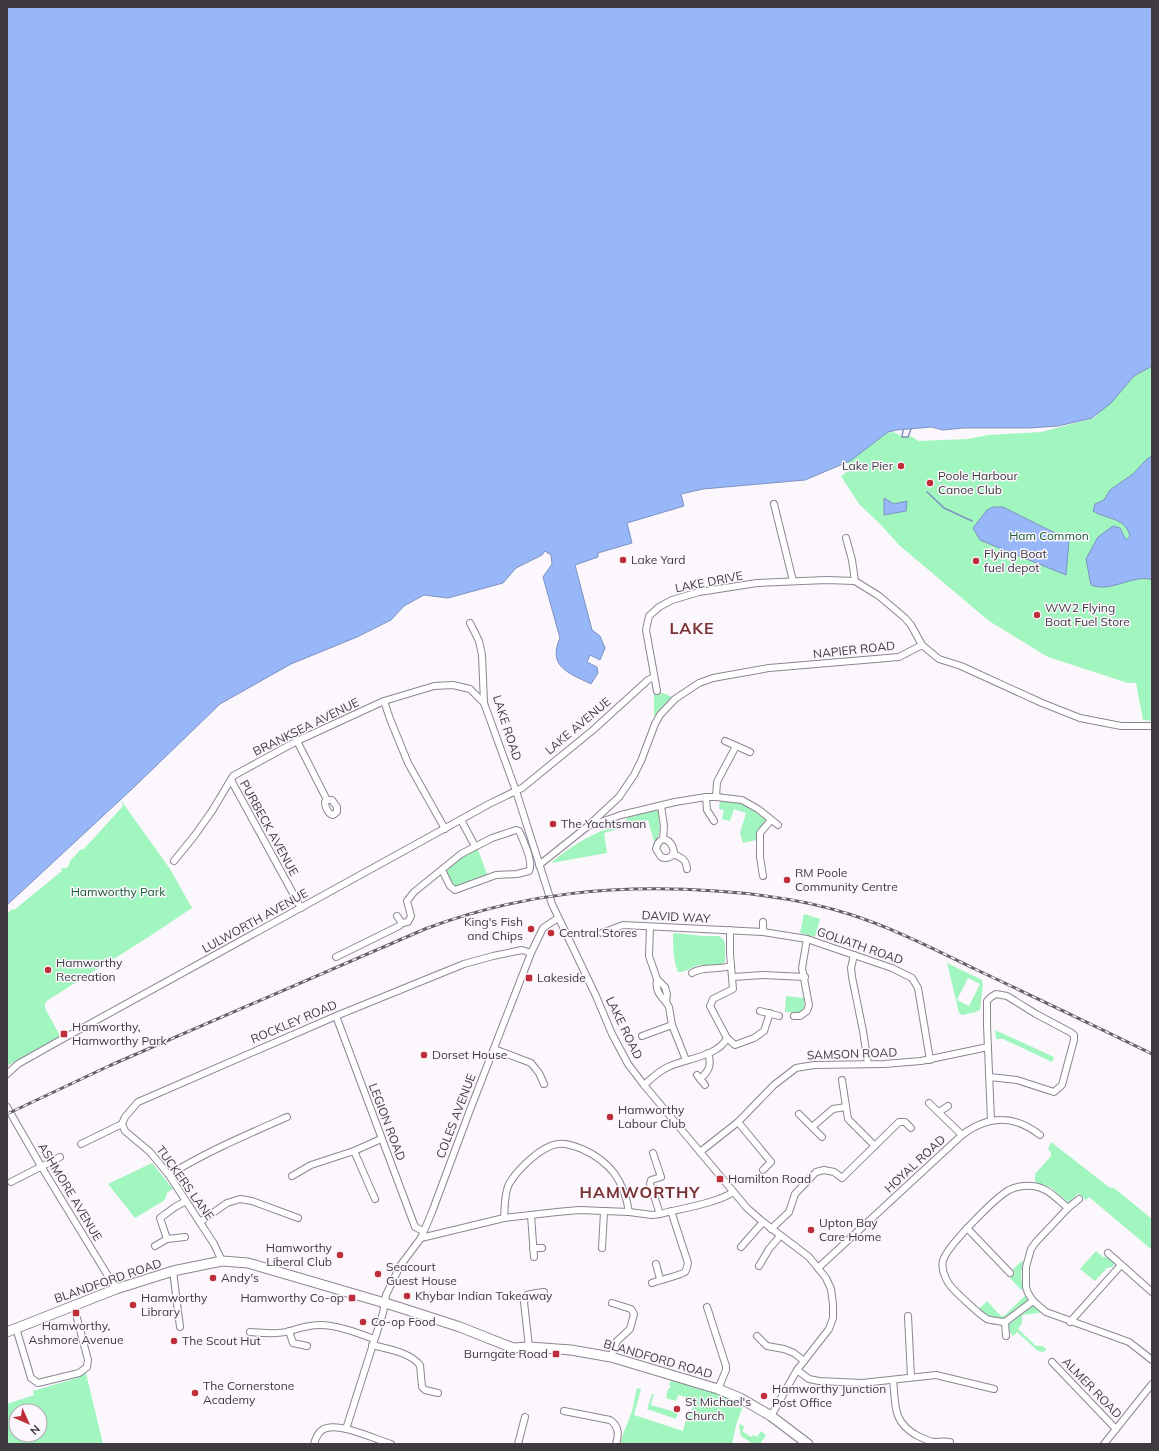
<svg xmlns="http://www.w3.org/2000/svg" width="1159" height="1451" font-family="Mulish,sans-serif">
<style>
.green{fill:#a1f5be;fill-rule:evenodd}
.water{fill:#98b7f8;stroke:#7d92c1}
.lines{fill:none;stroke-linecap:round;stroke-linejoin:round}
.stream{stroke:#7d92c1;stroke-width:1.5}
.street-casing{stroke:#8f8494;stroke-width:8}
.secondary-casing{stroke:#8f8494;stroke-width:11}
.street{stroke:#fff;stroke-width:6}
.secondary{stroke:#fff;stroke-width:9}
.rail-casing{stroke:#656067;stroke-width:3}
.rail{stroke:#fbf7fd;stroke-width:1.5;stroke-dasharray:4.5;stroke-linecap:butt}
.poi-dot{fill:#bd2d3a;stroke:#fbf7fd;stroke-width:1.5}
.labels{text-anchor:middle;stroke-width:3;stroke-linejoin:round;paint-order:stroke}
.poi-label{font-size:12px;fill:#3f3a41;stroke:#fbf7fd;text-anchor:start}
.park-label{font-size:12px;fill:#155b35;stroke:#fbf7fd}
.street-label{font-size:12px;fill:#3f3a41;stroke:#fbf7fd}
.district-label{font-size:16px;font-weight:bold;letter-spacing:1px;fill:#783132;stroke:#fbf7fd}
</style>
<rect width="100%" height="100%" fill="#fbf7fd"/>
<g class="green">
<path d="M1152,366V721L1143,720L1136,683H1128L1048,657L989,621L899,545L881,525L859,504L841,476L849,470L846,456L886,433L893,432L904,437L910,436L919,441L968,439L988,435L1041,432L1094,418L1134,376Z"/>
<path d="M663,693L672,697L654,716V694Z"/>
<path d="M120,799L170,869L192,908L147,938L48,1000L45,1003V1008L60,1036L7,1066V914L12,909L14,910L62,871L61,869L62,868H67L69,865L70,861L81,849L83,850L123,806Z"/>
<path d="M720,799L735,801L745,804L766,820V823L757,832L756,840L743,843L740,833L746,813L734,809L730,821L722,819L724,810L719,809Z"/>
<path d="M657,809C661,821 661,833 655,845L648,820L626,825L625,821L629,815Z"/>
<path d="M622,824L623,828L604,833L607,853L551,863C575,843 592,833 622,824Z"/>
<path d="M477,847L488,877L458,888L453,887L446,871C452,860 467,853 477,847Z"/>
<path d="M804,914L820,919L815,937L800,933Z"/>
<path d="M675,933L703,936H719L723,939L725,943V962C717,969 709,964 700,965C692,966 686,973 678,972C673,959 673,947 673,934Z"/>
<path d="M947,963L982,980L983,984L980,1010L975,1012L962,1015L959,1013ZM968,978L980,984L969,1006L957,1000Z"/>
<path d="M786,996L804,998V1008L801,1013L785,1012Z"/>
<path d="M995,1030L1054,1057L1052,1062L1003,1039H996Z"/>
<path d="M1051,1142L1110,1188H1114L1152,1219V1250L1089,1197L1086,1200L1078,1193L1071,1201L1068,1202L1050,1187L1035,1183V1174L1051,1156V1153L1048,1149Z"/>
<path d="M152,1163L173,1189L167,1193L165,1200L135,1218L108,1184Z"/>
<path d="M1096,1251L1103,1257L1112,1258L1114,1264L1113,1267L1107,1268L1095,1281L1080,1269Z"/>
<path d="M1023,1260L1021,1275L1023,1289L1021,1290L1010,1278L1015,1273L1012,1270Z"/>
<path d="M1028,1293L1046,1312L1022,1315V1323L1018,1329L1036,1346H1042L1047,1349L1043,1352L1038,1351L1017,1332L1013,1336L1006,1328L1005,1322L988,1319L977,1311L987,1301L1001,1316H1004Z"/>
<path d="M86,1373L103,1444H7V1404L34,1395L33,1391L77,1378ZM16,1411H40V1435H16Z"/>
<path d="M672,1380L716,1392L743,1406L736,1425L732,1444H621L622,1437L632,1411L637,1388L641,1389L634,1415L683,1431L687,1416H689L695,1403L688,1401V1398L678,1395L676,1401L666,1398L668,1389L671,1387L669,1384Z"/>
<path d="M652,1394L655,1395L653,1396L651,1405L678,1413L676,1419L647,1409Z"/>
<path d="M740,1424L745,1427L742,1431L751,1437L753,1435L757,1437L761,1431L766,1435L760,1444H753L741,1436L739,1426Z"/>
</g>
<g class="water">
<path d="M7,7H1152V366L1134,376L1111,403L1092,418L1058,426L1029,428H963L943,430L931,427L897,430L888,432L850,461L805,480L703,489L681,494L684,506L627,523L632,543L598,553V557L575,565L592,630L600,636L605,648L600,660L590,655L587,662L597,667L598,673L591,684C569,673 547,667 560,638L543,577L552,564L551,555L545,551L542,555L516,568L503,583L448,598L424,595L404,606L391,620L357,637L291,664L220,704L132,789L7,905Z"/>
<path d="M1152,456V580C1139,574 1116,588 1101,587C1098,587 1094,586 1091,585L1086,559L1098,537L1113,526L1120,528L1126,540L1130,536C1125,517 1108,520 1093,511L1095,504L1104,500L1110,490L1133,474L1147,459Z"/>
<path d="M884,498L894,504L907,501L906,511L884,515Z"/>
<path d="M993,507H1003L1069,540L1066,575L980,540L973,528L987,510Z"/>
</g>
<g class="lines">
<g class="stream">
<path d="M903,430L902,437H908L911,429"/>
<path d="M927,492L944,508L972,521"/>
</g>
<defs>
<g id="street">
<path d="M774,504L793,581"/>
<path d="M846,538L852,560L855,581"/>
<path d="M470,623L479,641L482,655L484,703L516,791L552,904L596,996L612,1034L628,1064L644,1085L747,1208L763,1222L809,1257L826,1278L831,1289L833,1304V1318L829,1329L797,1370L771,1416"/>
<path d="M657,691L646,630L649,616L659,607L672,600L699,592L757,583L826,580L855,581L879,596L905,618L911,625L922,645L939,659L961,666L1042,703L1080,718L1121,726H1152"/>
<path d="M384,701L390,719L408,763L445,829"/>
<path d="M297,741L327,800H332L337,807V812L333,815C328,814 325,807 325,802L327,800"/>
<path d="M725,741L750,752"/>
<path d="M231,780L301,908"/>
<path d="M706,797L707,810L714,821"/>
<path d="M716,797L717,782L736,746"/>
<path d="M661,806L664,826L663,839C670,840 673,846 674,852C672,858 666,859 661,857L656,849C657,845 658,841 663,839"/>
<path d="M461,820L475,846"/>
<path d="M592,825L621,815L675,802L706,797H716L742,800L758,809L778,825"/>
<path d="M673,854C682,858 686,859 687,869"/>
<path d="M174,861L195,835L212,811L233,776L297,741L384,701L434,686L453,685L470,689L484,703"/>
<path d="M539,865L588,826L619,797L634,775L641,761L655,724L660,715L675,699L699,683L713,678L769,668L899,657L922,645"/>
<path d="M763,876L760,857V833L771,820"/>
<path d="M397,916L402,923L408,922L411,916L407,901L414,892L461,854L492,838L516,830L519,831C523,840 534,862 529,871L517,874L496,875L455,890L450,886L442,870"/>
<path d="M650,927L649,956L657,979L665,987L667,994L666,1002L669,1007L672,1025L686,1060"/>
<path d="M763,932V922"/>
<path d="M602,933L623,925L763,932L807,939L892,968L912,978L918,988L930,1060"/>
<path d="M854,955L851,968L852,977L863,1031L868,1064"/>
<path d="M336,957L399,926L402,923"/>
<path d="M692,973C702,966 719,970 731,966"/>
<path d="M733,977L763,975L805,977"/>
<path d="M657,979C655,989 659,995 666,1002"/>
<path d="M760,1011L779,1016"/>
<path d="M336,1016L415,1227L423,1231"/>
<path d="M794,1016H800L807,1011L809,1005L802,968L807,939"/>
<path d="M642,1036L672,1025"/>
<path d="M727,1038L735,1045L754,1038L764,1031L770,1013"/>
<path d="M494,1049L531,1063L539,1073L544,1084"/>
<path d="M7,1074L18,1064L57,1042L489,804L522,788L593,730L648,680L654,677"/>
<path d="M697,1075L705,1085"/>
<path d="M990,1077L1017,1080L1054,1092L1062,1085L1074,1040V1035L1070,1032L1036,1014L1007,996L996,994L991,997L987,1001V1025L991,1120"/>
<path d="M700,1079C709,1071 712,1065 708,1053"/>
<path d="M842,1080L848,1119L875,1146"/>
<path d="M644,1085C651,1079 658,1072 666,1068C683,1059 718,1057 727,1038L710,1006L713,999L733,989L730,954V930"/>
<path d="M929,1103L962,1135"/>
<path d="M7,1107L41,1166L116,1289"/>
<path d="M939,1112L948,1106"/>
<path d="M799,1114L822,1137"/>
<path d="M738,1122L771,1162L763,1170"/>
<path d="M122,1124L125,1131L150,1152L169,1175L214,1244L222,1261"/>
<path d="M812,1127L833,1109L846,1107"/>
<path d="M81,1144L122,1124L125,1117L138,1102L336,1016L464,964L493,956L522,950L531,953"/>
<path d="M354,1151L375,1199"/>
<path d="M700,1152L738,1122L774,1085L796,1068L814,1065L884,1064L921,1061L988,1047"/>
<path d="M653,1153L661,1177L651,1180L650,1184L660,1214"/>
<path d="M169,1175C206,1152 246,1135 287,1117"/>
<path d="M292,1176L311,1165L354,1151L381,1139"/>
<path d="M11,1182L60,1157"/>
<path d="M1079,1199L1068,1208L1036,1242L1031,1249L1026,1267V1287L1028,1293L1033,1301L1046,1312L1129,1342L1152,1360"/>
<path d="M531,1215L534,1257"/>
<path d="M504,1218C505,1207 504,1194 509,1184C517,1170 541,1146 558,1144C566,1143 574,1146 582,1149C611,1162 624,1181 629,1212"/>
<path d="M200,1222L227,1203L240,1199L252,1201L298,1218"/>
<path d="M967,1228L1010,1273"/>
<path d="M771,1229L789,1212L795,1194L816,1172L824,1170L834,1172L842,1178L899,1122H905L911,1128"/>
<path d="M185,1237L167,1239L160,1218L175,1207L186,1201"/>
<path d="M421,1238L504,1218L557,1212L579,1210L629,1212L652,1215L660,1214C679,1209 718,1203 733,1192"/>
<path d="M155,1246L167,1239"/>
<path d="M741,1247L763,1222"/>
<path d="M533,1248H542"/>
<path d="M602,1248L604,1212"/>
<path d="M1108,1253L1152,1292"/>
<path d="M656,1264L660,1279"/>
<path d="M759,1266L769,1249L780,1236"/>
<path d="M818,1268L962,1135C988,1115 1015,1115 1040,1135"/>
<path d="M173,1271L180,1327"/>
<path d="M652,1283C659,1280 682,1275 685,1272C687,1269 687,1266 688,1263L671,1211"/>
<path d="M1033,1301L1005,1322C1000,1321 992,1321 987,1319C980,1315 954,1291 949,1284C945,1278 941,1268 943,1261C946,1247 995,1198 1009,1190C1015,1187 1025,1185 1032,1186C1047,1187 1057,1199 1068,1208"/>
<path d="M707,1307L726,1366V1370L718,1389"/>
<path d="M908,1316L911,1377"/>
<path d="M1005,1322L1006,1336"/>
<path d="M1070,1322L1121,1265"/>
<path d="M16,1328L31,1378L38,1383L79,1373L87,1367L88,1360L77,1318"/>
<path d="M289,1331L293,1343L307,1346"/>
<path d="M250,1332C260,1333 280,1334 290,1331C299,1328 310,1325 320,1325C337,1325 358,1333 374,1339"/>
<path d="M757,1336L767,1346L784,1349L794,1353L804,1361"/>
<path d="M372,1345C388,1349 409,1352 420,1365L422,1387L425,1390L438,1393"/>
<path d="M529,1347L524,1302L527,1295L536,1293L544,1292"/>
<path d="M611,1357L617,1341L630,1329L634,1314L631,1309L612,1303"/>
<path d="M1052,1362L1116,1429"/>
<path d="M797,1370L809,1379L819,1381L862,1383L936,1375L994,1389"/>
<path d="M893,1380C896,1405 892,1421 916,1435C922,1438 928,1441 934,1442C939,1442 944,1441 950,1442"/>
<path d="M564,1411L610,1420C619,1426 619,1435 616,1444"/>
<path d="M346,1429L383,1313L386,1295L400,1266L421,1238L432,1212L470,1110L531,953L543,928L558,918"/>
<path d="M314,1444C316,1437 320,1429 327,1428C343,1424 375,1439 391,1444"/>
<path d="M518,1444L525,1417"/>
<path d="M1104,1444L1152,1384"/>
</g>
<path id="secondary" d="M7,1332L116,1289L173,1271L222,1261L248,1263L395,1306L460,1327L513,1348L529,1347L571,1350L611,1357L718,1389L740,1398L771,1416L808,1444"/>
</defs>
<use href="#street" class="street-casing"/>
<use href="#secondary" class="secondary-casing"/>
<use href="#street" class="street"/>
<use href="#secondary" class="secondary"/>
<defs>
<path id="rail" d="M7,1114L111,1065L425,929C520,893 616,884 716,891C761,894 806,900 849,914C893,928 934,949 975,969C1034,997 1093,1025 1152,1054"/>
</defs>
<use href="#rail" class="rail-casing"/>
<use href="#rail" class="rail"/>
</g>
<g class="poi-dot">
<circle cx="901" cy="466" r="4"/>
<circle cx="930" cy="483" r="4"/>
<circle cx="623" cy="560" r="4"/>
<circle cx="976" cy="561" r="4"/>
<circle cx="1037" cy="615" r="4"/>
<circle cx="553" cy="824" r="4"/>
<circle cx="787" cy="880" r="4"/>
<circle cx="531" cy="929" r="4"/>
<circle cx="551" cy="933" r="4"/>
<circle cx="48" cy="970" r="4"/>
<rect x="525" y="974" width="8" height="8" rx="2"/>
<rect x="60" y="1030" width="8" height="8" rx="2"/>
<circle cx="424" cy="1055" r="4"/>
<circle cx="610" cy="1117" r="4"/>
<rect x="716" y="1175" width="8" height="8" rx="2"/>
<circle cx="811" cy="1230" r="4"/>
<circle cx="340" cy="1255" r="4"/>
<circle cx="378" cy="1274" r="4"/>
<circle cx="213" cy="1278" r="4"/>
<circle cx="407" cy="1296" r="4"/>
<rect x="348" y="1294" width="8" height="8" rx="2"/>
<circle cx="133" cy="1305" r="4"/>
<rect x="72" y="1309" width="8" height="8" rx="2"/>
<circle cx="363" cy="1322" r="4"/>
<circle cx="174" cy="1341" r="4"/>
<rect x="552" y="1350" width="8" height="8" rx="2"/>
<circle cx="195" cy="1393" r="4"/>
<circle cx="764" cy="1396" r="4"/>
<circle cx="677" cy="1409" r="4"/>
</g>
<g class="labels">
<g class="poi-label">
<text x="893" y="470" text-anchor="end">Lake Pier</text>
<text x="938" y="480">Poole Harbour<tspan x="938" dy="14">Canoe Club</tspan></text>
<text x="984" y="558">Flying Boat<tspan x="984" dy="14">fuel depot</tspan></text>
<text x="631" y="564">Lake Yard</text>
<text x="1045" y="612">WW2 Flying<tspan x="1045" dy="14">Boat Fuel Store</tspan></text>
<text x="561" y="828">The Yachtsman</text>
<text x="795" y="877">RM Poole<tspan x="795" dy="14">Community Centre</tspan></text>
<text x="523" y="926" text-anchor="end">King's Fish<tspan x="523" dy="14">and Chips</tspan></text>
<text x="559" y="937">Central Stores</text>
<text x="56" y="967">Hamworthy<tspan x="56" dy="14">Recreation</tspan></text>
<text x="537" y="982">Lakeside</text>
<text x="72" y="1031">Hamworthy,<tspan x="72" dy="14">Hamworthy Park</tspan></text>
<text x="432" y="1059">Dorset House</text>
<text x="618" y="1114">Hamworthy<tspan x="618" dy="14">Labour Club</tspan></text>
<text x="728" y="1183">Hamilton Road</text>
<text x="819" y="1227">Upton Bay<tspan x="819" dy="14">Care Home</tspan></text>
<text x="332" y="1252" text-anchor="end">Hamworthy<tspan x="332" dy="14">Liberal Club</tspan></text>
<text x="386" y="1271">Seacourt<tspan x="386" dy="14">Guest House</tspan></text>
<text x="221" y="1282">Andy's</text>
<text x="415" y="1300">Khybar Indian Takeaway</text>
<text x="141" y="1302">Hamworthy<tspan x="141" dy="14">Library</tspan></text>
<text x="344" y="1302" text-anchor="end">Hamworthy Co-op</text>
<text x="371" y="1326">Co-op Food</text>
<text x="76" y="1330" text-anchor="middle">Hamworthy,<tspan x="76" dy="14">Ashmore Avenue</tspan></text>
<text x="182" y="1345">The Scout Hut</text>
<text x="548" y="1358" text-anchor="end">Burngate Road</text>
<text x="203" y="1390">The Cornerstone<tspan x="203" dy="14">Academy</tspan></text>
<text x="772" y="1393">Hamworthy Junction<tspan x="772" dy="14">Post Office</tspan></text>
<text x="685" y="1406">St Michael's<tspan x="685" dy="14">Church</tspan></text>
</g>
<g class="park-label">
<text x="1049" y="540">Ham Common</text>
<text x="118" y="896">Hamworthy Park</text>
</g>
<g class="street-label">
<text transform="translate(709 582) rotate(-11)" y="4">LAKE DRIVE</text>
<text transform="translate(854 650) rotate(-6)" y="4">NAPIER ROAD</text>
<text transform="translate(578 726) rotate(-40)" y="4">LAKE AVENUE</text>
<text transform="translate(306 727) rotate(-26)" y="4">BRANKSEA AVENUE</text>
<text transform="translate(507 728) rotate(72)" y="4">LAKE ROAD</text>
<text transform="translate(269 828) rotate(61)" y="4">PURBECK AVENUE</text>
<text transform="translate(676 917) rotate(3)" y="4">DAVID WAY</text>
<text transform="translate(255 921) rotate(-29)" y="4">LULWORTH AVENUE</text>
<text transform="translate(860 946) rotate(19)" y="4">GOLIATH ROAD</text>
<text transform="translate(294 1022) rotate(-23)" y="4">ROCKLEY ROAD</text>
<text transform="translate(624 1028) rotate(64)" y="4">LAKE ROAD</text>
<text transform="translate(852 1054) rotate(-2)" y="4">SAMSON ROAD</text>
<text transform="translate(456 1116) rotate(-69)" y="4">COLES AVENUE</text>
<text transform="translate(387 1122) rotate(69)" y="4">LEGION ROAD</text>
<text transform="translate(915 1164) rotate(-43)" y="4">HOYAL ROAD</text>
<text transform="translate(185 1183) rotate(54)" y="4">TUCKERS LANE</text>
<text transform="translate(70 1192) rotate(59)" y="4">ASHMORE AVENUE</text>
<text transform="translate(108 1281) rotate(-19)" y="4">BLANDFORD ROAD</text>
<text transform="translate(658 1359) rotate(16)" y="4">BLANDFORD ROAD</text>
<text transform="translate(1092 1388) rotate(46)" y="4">ALMER ROAD</text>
</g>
<g class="district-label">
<text x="692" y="634">LAKE</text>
<text x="640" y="1198">HAMWORTHY</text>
</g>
</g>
<rect width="1159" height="1451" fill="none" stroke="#3f3a41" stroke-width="16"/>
<g transform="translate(28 1423) rotate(135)"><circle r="19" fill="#fbf7fd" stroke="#b0abb2"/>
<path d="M0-3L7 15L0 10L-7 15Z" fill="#bd2d3a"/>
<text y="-6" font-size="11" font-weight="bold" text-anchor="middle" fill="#3f3a41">N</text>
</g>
</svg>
